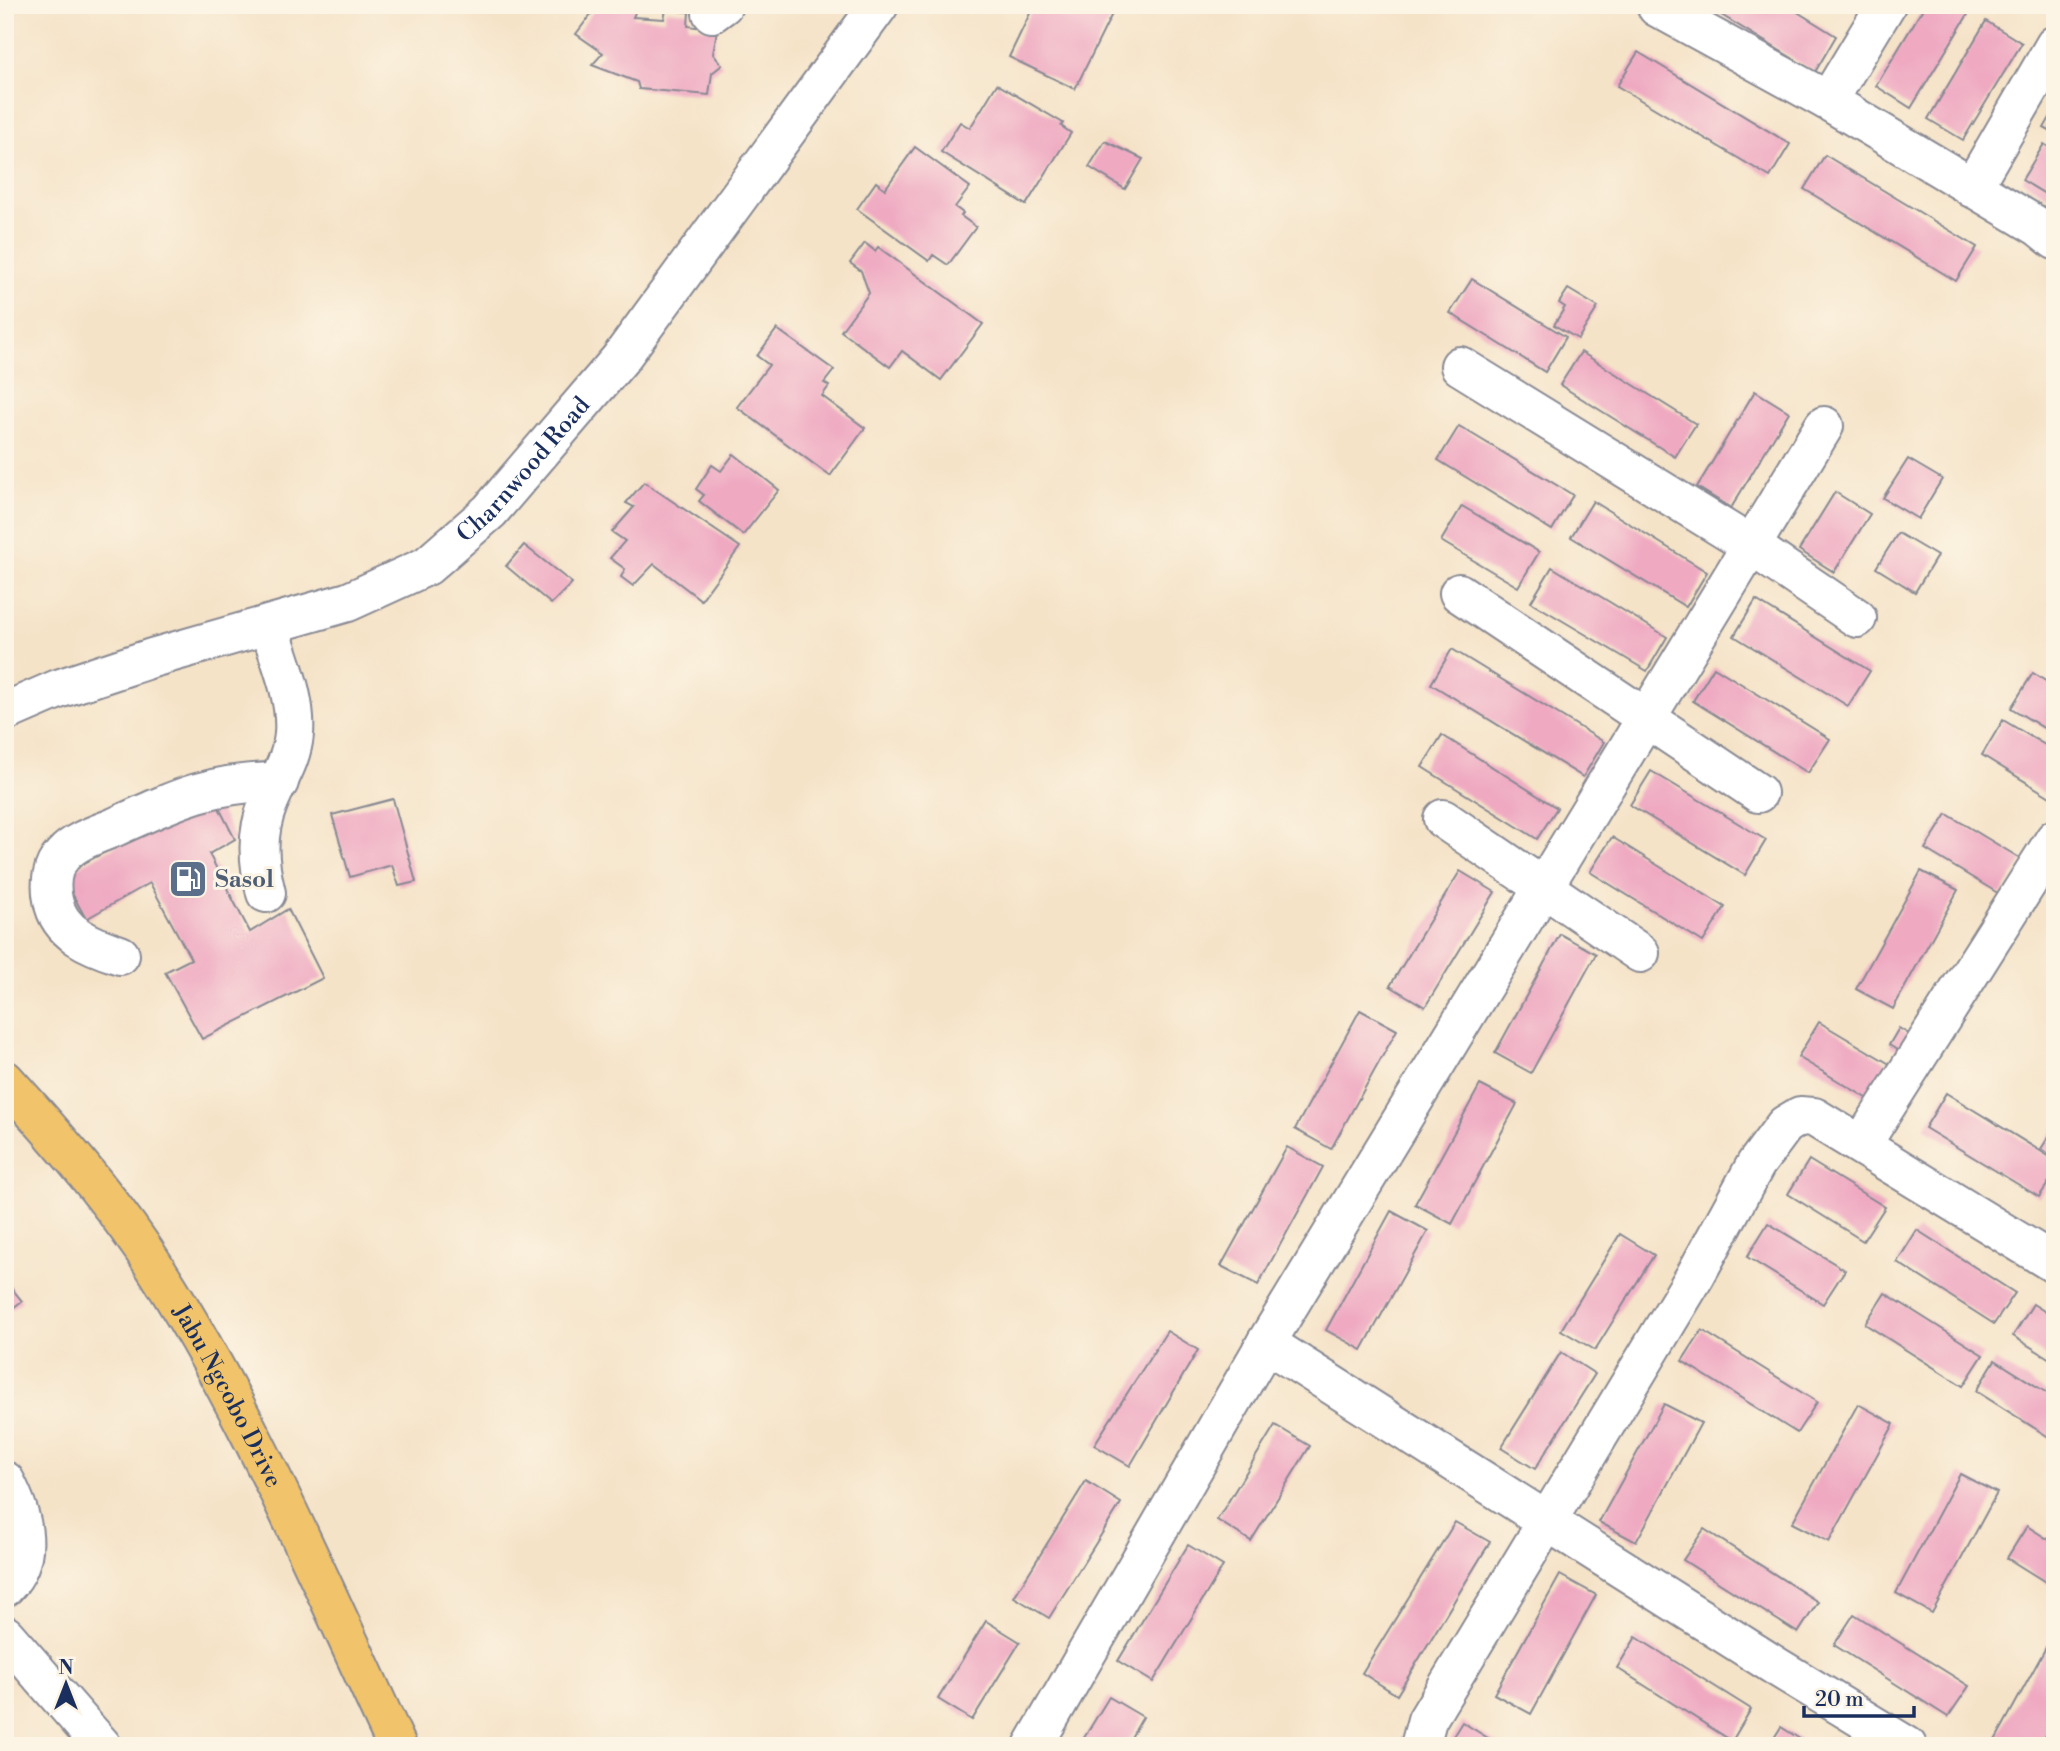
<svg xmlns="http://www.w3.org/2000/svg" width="2060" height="1751" font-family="'Libre Bodoni',serif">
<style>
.building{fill:#efaac2}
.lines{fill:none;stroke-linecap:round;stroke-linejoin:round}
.minor-casing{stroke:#888993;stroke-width:42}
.major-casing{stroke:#888993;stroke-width:42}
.minor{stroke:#fff;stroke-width:38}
.major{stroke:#f1c36a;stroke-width:38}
.labels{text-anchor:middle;stroke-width:6;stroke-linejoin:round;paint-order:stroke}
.street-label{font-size:24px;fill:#1b2f5e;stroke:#fcf5e5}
.service-label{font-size:24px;font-weight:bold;fill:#4e5e75;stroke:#fcf5e5;text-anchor:start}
</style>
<rect width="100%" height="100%" fill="#fcf5e5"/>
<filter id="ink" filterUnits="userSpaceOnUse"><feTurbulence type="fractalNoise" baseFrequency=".0143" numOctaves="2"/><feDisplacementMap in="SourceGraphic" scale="14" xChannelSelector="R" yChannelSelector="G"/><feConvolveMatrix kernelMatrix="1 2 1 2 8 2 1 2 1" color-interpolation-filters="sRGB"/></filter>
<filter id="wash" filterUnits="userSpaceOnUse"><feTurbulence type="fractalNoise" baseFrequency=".00686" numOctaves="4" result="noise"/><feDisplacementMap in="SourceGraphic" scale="28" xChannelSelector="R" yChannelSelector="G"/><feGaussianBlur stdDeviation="1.57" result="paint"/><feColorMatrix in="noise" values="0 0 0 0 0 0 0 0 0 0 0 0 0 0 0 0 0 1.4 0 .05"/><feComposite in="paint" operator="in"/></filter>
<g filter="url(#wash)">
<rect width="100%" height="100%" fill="#f5e3c8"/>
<g id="blocks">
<g class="building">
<path d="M598,5H631L636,10L633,17L664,19L666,10L689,12L688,26L717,30L713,54L722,65L712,73L709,95L639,89L637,82L592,65L603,53L576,34Z"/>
<path d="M1034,5H1100L1113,12L1075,89L1009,57Z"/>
<path d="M1705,5H1786L1836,36L1815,72Z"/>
<path d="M1925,5H1960L1970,11L1911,108L1876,86Z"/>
<path d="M1986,21L2022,43L1963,140L1928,119Z"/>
<path d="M1638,52L1790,144L1770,177L1617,86Z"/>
<path d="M997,84L1063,123L1061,126L1071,133L1026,205L941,152L960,122L970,128Z"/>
<path d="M2055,109V134L2044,128Z"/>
<path d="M1105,141L1143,159L1125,189L1089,167Z"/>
<path d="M2044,144L2055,151V200L2022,180Z"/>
<path d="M915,147L970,187L955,207L963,213L961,216L976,227L948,265L933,255L929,261L857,209L876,182L885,189Z"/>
<path d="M1825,155L1977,247L1956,281L1804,189Z"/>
<path d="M865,243L875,251L878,247L983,324L941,380L902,351L890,367L841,331L869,293L861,271L850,263Z"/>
<path d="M1472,279L1566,337L1545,372L1450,313Z"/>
<path d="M1568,289L1598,307L1578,339L1554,325L1565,307L1559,303Z"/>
<path d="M777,329L834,370L824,383L829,386L822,396L865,428L830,476L737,407L769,365L757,356Z"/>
<path d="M1581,352L1696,424L1675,457L1560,385Z"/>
<path d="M1755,391L1789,412L1731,508L1697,487Z"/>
<path d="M1459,426L1573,495L1552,530L1438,460Z"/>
<path d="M734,454L779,490L743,535L699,501L704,495L696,489L712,465L721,471Z"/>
<path d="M1908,459L1942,479L1918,519L1883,498Z"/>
<path d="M644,482L740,547L701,600L654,564L633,586L621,577L625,569L610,558L625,541L612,532L634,507L626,503Z"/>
<path d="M1835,492L1870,514L1834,572L1799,550Z"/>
<path d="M1593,501L1707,572L1686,607L1571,537Z"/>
<path d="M1462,506L1539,552L1518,587L1441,541Z"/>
<path d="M1898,533L1937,556L1915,592L1876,568Z"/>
<path d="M524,545L572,583L551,604L506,566Z"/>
<path d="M1552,567L1667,637L1647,671L1531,602Z"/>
<path d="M1756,600L1870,671L1848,706L1734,636Z"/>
<path d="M1452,649L1604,742L1583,777L1431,684Z"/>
<path d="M1714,667L1830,739L1808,773L1693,701Z"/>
<path d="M2033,673L2055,687V735L2011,708Z"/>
<path d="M2003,720L2055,751V800L1982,755Z"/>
<path d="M1442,735L1557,808L1537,839L1422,767Z"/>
<path d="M1651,771L1766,840L1745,875L1630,805Z"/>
<path d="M212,794L235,839L209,854L250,932L288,909L323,978L202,1039L165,972L191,959L150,883L86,919L62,875Z"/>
<path d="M393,799L416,882L399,886L392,865L350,877L332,815Z"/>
<path d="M1947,814L2023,860L2001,895L1925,849Z"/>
<path d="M1612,837L1725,907L1703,942L1590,872Z"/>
<path d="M1460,871L1495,892L1425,1007L1390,986Z"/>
<path d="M1921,871L1958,890L1893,1009L1856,989Z"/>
<path d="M1560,934L1596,954L1531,1073L1495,1053Z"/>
<path d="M1360,1010L1397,1030L1331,1149L1295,1129Z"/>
<path d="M1819,1022L1898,1069L1877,1104L1798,1057Z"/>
<path d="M1899,1028L1922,1042L1912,1059L1889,1045Z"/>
<path d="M1480,1085L1517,1104L1452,1224L1415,1204Z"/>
<path d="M1946,1093L2055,1160V1173L2039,1197L1925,1128Z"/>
<path d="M2053,1130L2055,1131V1157L2041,1149Z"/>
<path d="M1287,1147L1323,1167L1258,1285L1221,1266Z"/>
<path d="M1809,1160L1885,1207L1863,1241L1788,1194Z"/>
<path d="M1391,1211L1428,1231L1362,1350L1326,1330Z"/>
<path d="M1768,1223L1845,1270L1823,1304L1747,1257Z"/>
<path d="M1917,1230L2015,1293L1994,1324L1897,1262Z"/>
<path d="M1620,1234L1654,1255L1595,1350L1561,1330Z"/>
<path d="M5,1280L22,1301L5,1314Z"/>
<path d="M1885,1293L1983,1355L1963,1386L1865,1324Z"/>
<path d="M2033,1304L2055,1318V1362L2013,1336Z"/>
<path d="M1702,1330L1817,1402L1797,1433L1682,1361Z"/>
<path d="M1167,1331L1198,1350L1130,1466L1094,1445Z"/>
<path d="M1561,1352L1595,1374L1535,1469L1501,1448Z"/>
<path d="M1995,1360L2055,1398V1441L1976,1391Z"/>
<path d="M1664,1404L1701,1423L1636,1542L1599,1522Z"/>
<path d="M1858,1404L1894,1424L1829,1542L1792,1523Z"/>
<path d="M1275,1425L1310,1446L1251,1541L1217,1520Z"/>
<path d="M1960,1474L1997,1493L1932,1613L1896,1593Z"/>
<path d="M1086,1481L1121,1503L1049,1618L1014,1597Z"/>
<path d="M1455,1522L1490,1542L1397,1695L1362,1673Z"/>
<path d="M2027,1526L2055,1544V1588L2007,1558Z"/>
<path d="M1704,1529L1818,1602L1798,1633L1683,1560Z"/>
<path d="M1188,1545L1223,1566L1153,1682L1118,1661Z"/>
<path d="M1560,1575L1596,1595L1531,1714L1494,1694Z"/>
<path d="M1854,1614L1969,1686L1948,1717L1834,1645Z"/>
<path d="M986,1621L1020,1642L972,1720L938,1699Z"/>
<path d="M1636,1637L1751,1709L1732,1741L1617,1668Z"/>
<path d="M2050,1640L2055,1642V1717L2039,1746H1992Z"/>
<path d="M1109,1697L1143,1717L1126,1746H1079Z"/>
<path d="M1462,1722L1501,1746H1447Z"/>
<path d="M1781,1727L1811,1746H1769Z"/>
</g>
</g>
</g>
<g filter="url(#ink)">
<use href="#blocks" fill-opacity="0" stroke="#888993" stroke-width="2"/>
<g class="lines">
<defs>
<g id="minor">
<path d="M1657,7L1828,101L2039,227L2055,240"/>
<path d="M712,13L723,5"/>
<path d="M1828,101L1886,5"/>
<path d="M1972,188L2055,45"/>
<path d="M1460,366L1750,545L1857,618"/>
<path d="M1459,593L1758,793"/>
<path id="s1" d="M5,712L58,689L152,658L348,602L427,566L490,511L620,359L879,5"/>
<path d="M1443,819L1640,953"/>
<path d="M266,893C258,862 256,834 268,804C277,781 292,760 294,734C297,697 279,659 269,625"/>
<path d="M120,955C92,946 59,934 53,900C50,885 51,867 63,855C75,841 98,834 115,827C176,799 210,782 279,782"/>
<path d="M1862,1144L2055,839"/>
<path d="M1266,1343L1777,1667L1907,1746"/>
<path d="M5,1481C23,1515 35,1556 5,1587"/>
<path d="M5,1635L102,1746"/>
<path d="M1033,1746L1266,1343L1824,426"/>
<path d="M1420,1746L1427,1720L1695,1276L1756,1164L1785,1125L1800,1116L1814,1117L2055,1264"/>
</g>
<g id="major">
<path id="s2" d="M5,1080C54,1134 102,1189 143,1249C246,1403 318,1578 397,1746"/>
</g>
</defs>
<use href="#minor" class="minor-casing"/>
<use href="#major" class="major-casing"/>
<use href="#minor" class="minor"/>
<use href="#major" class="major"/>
</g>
</g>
<defs>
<symbol id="fuel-square" viewBox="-11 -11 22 22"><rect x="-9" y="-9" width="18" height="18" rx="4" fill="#5c6f8a" stroke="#fcf5e5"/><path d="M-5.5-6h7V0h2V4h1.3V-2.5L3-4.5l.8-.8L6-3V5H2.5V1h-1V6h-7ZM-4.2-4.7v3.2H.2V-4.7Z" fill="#fff"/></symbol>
</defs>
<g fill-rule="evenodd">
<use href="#fuel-square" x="166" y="857" width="44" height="44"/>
</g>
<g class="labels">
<g class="street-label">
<text dy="8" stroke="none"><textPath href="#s1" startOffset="584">Charnwood Road</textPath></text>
<text dy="8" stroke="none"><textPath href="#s2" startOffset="388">Jabu Ngcobo Drive</textPath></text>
</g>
<g class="service-label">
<text x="215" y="887">Sasol</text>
</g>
</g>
<rect width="2060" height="1751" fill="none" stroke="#fcf5e5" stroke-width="28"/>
<g transform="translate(66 1684)" stroke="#fcf5e5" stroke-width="5" paint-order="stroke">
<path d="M0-5L12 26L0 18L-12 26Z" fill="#1b2f5e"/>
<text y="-10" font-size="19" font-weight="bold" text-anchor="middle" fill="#1b2f5e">N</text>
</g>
<path d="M1804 1706v10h110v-10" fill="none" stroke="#1b2f5e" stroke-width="3.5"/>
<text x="1815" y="1706" font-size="21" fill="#1b2f5e" stroke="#fcf5e5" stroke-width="5" paint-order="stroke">20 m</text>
</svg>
